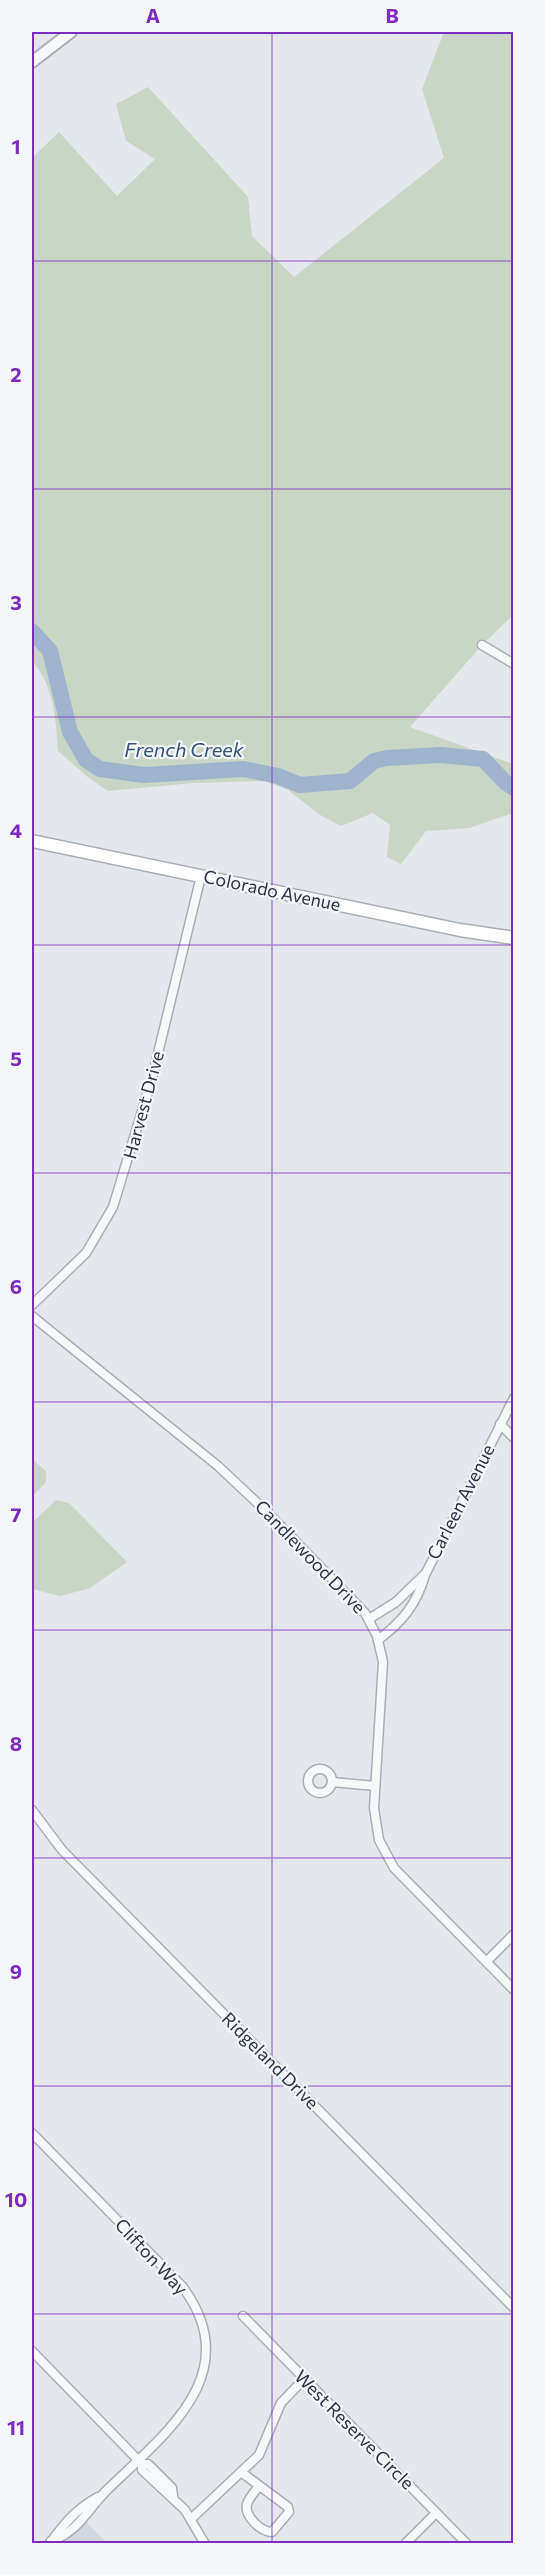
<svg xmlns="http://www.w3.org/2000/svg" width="545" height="2575" font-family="Commissioner,sans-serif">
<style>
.built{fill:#d2d6de}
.green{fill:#c9d6c5}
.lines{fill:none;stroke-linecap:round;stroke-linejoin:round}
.river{stroke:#9fb4cc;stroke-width:16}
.minor-casing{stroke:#a9aeb7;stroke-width:11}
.tertiary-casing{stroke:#a9aeb7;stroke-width:14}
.secondary-casing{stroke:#a9aeb7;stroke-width:15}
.minor{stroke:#f7f8fa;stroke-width:8}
.tertiary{stroke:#f7f8fa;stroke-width:10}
.secondary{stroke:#fff;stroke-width:12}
.grid{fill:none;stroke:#7b2cbf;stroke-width:1.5;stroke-opacity:0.55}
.labels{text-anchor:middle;stroke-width:4.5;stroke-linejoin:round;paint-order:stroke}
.street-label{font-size:18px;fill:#2b3445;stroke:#f4f6f9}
.water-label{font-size:20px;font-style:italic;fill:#34527a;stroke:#f4f6f9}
.neatline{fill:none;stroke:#7b2cbf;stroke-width:2}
.grid-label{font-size:20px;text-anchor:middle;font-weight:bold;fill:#7b2cbf}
</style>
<rect width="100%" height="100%" fill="#e4e7ec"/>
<path class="built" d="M85,2521L107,2543L60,2544L69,2537Z"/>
<g class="green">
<path d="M444,32H513V615L482,645L410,727L513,764V813L469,828L426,831L401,864L387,857L390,825L373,813L341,826L320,815L288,790L265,781L193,783L108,791L90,779L58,751C56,720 54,685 32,661V158L59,132L117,196L155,159L126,141L116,104L148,87L248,197L252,236L294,277L444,158L422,89Z"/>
<path d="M32,1459L46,1471V1482L32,1497Z"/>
<path d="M56,1500L69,1503L127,1562L90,1588L60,1596L32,1589V1523Z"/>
</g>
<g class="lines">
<path class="river" d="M32,631L50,651L70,732L86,760L100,769L144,775L243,769L278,776L300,785L350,781L374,761L387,758L440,755L483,759L505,782L514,788"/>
<defs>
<g id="minor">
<path d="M482,645L514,664"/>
<path d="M32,1305L86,1253L113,1207L152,1078L201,876"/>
<path d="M32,1316L218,1466L267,1512L365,1613L377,1636L383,1662L374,1808L379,1840L394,1868L514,1990"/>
<path d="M500,1424L514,1438"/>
<path d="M369,1619L396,1602L424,1575"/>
<path d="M378,1640C402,1622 417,1604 425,1575L514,1398"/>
<circle cx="320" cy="1781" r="12"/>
<path d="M332,1782L375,1786"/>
<path d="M32,1810L62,1850L514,2308"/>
<path d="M486,1962L514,1934"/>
<path d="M32,2133L182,2286C247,2373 166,2433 108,2489C89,2507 78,2533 51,2541"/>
<path d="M243,2316L467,2544"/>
<path d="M32,2351L142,2464"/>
<path d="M241,2472L288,2507L289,2512L272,2532C261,2532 244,2516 247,2504C249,2498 255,2491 259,2486"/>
<path d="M173,2496L172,2488L148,2464H142V2470L185,2510L205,2544"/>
<path d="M191,2519L259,2455L281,2403L304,2379"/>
<path d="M50,2543C64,2524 76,2509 98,2497"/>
<path d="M405,2544L436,2513"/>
</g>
<path id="tertiary" d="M32,62L71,32"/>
<path id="secondary" d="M32,841L460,930L514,938"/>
</defs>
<use href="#minor" class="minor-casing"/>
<use href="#tertiary" class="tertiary-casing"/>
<use href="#secondary" class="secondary-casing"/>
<use href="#minor" class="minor"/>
<use href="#tertiary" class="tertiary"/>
<use href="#secondary" class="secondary"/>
</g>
<path class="grid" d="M272,32V2544M32,261H514M32,489H514M32,717H514M32,945H514M32,1173H514M32,1402H514M32,1630H514M32,1858H514M32,2086H514M32,2314H514"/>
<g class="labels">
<g class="street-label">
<text transform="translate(272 891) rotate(12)" y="6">Colorado Avenue</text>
<text transform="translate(144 1105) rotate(-75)" y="6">Harvest Drive</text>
<text transform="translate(461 1502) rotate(-63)" y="6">Carleen Avenue</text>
<text transform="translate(310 1557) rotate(46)" y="6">Candlewood Drive</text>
<text transform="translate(270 2061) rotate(45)" y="6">Ridgeland Drive</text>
<text transform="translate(151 2257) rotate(47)" y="6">Clifton Way</text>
<text transform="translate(354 2430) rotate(45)" y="6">West Reserve Circle</text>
</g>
<g class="water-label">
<text x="184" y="757">French Creek</text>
</g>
</g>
<rect width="545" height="2575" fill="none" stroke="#f4f6f9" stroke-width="66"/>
<rect x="33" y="33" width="479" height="2509" class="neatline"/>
<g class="grid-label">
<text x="153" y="23">A</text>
<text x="392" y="23">B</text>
<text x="16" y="154">1</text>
<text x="16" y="382">2</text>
<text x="16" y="610">3</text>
<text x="16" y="838">4</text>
<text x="16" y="1066">5</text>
<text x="16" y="1294">6</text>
<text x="16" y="1522">7</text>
<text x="16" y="1751">8</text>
<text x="16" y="1979">9</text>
<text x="16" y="2207">10</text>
<text x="16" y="2435">11</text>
</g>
</svg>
